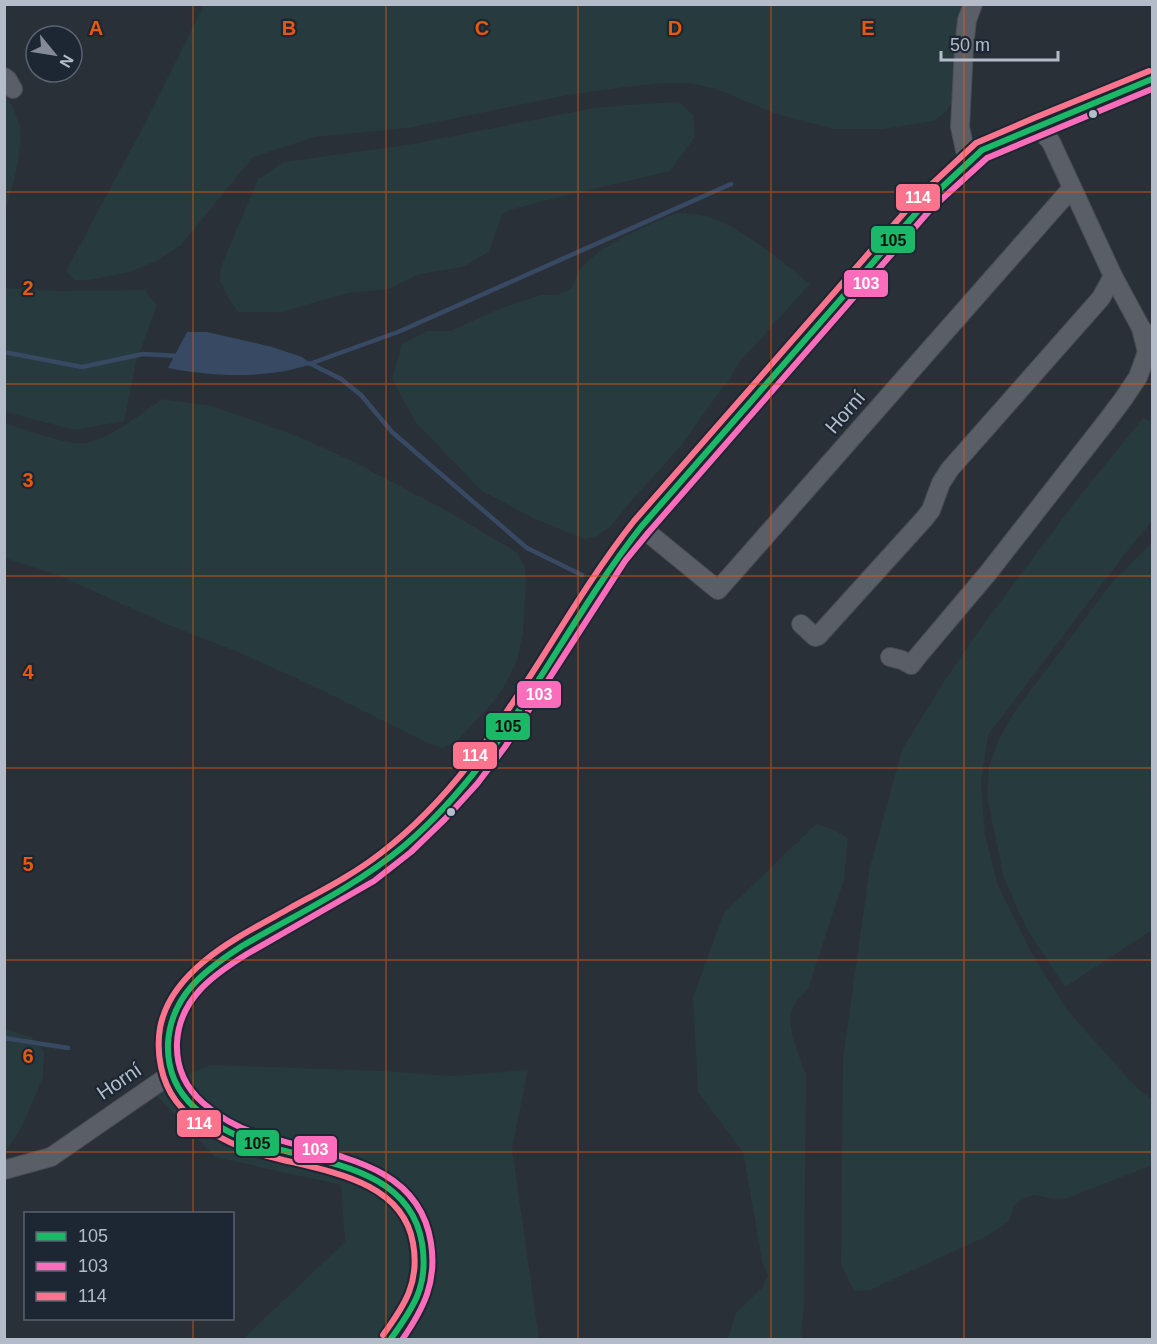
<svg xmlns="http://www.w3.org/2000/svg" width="1157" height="1344" font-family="Arial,sans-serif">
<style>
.green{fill:#273a3e}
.water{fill:#384963}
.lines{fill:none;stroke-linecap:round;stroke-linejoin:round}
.stream{stroke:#384963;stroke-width:4.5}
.minor-casing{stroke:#484c53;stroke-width:20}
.minor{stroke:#5a5e66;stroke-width:18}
.bus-1-casing{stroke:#1d2633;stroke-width:10}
.bus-2-casing{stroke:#1d2633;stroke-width:10}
.bus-3-casing{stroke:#1d2633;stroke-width:10}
.bus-1{stroke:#1ab867;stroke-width:6}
.bus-2{stroke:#fb6dba;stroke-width:6}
.bus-3{stroke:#fc738d;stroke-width:6}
.grid{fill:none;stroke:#e8590c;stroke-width:1.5;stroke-opacity:0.55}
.bus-dot{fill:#b4bcc9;stroke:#1d2633;stroke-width:2}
.labels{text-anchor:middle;stroke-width:4.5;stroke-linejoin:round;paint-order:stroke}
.street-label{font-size:20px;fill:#b4bcc9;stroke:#1d2633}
.grid-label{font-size:20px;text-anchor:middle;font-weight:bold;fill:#e8590c;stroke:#1d2633;stroke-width:4.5;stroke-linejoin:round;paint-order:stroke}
.line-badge{stroke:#1d2633;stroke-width:2}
.badge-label{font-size:16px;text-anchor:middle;font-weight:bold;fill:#fff}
.pale-badge-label{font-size:16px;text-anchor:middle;font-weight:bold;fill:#111}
</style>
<rect width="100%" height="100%" fill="#2a3038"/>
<g class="green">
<path d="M204,5H965L961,13L954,55L952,103L945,113L934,121L884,129H833L774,113L716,89L689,83H665L617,88L568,95L407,128L315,137L253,157L181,245L158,260L130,272L89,280H74L66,271L142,129Z"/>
<path d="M5,94C11,104 18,115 20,128C23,155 11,189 5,215Z"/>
<path d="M679,102L693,115L695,137L670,171L547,200L513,209L502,214L489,252L462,267L420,274L389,289L348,293L281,312H238L229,299L220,280L221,267L258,179L284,162L413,144L589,109L626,105Z"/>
<path d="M677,213C686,214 696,214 705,216C739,224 782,262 810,284L736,366L730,380L723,387L679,448L631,501L611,526L596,537L585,539L535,519L482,491L416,423L392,379L402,344L427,331H451L499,309L541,295H557L571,289C574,283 576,276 579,271C598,245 648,225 677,213Z"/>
<path d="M5,288L57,291L144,290L157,305L136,362L124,421L75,430L5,412Z"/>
<path d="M162,399L212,406L297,436L354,462L449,512L518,553L525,568L526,583L523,634L517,661L505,685L495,700L456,742L443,748L428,743L311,685L240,653L164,623L60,576L5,558V423C22,429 70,446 86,443C112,438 140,414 162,399Z"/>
<path d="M1143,418L1152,422V521L1135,541L988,735L981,783L985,835L998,886L1030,950L1067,1010L1133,1084L1152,1100V1165L1068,1198L1054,1199L1034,1195L1026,1197L1015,1205L1008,1222L987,1236L870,1290L855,1291L848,1280L841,1264L843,1058L870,867L902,750L943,683L980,629L1075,502Z"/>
<path d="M1152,543V930L1065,987L1026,928L1004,878L987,797L989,766L999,739L1015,711L1114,580Z"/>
<path d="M816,824L834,830L848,838L844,880L808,989C801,996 793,1004 791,1013C787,1029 801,1060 806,1075L804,1303L801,1339H728L736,1313L762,1288L768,1275L763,1265L743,1152L698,1092L693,997L724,913Z"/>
<path d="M5,1029L31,1037L44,1051L43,1077L23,1125L5,1152Z"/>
<path d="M210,1065L383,1071L452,1076L528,1070L512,1149L539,1339H243L345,1242L341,1185L215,1157L151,1090Z"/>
</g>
<path class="water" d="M187,332H207L272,347L302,357L311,364C268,379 213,377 168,368Z"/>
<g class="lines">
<g class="stream">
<path d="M4,352L82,367L143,354L179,356"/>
<path d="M307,363L311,364L341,379L361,395L392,432L527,548L582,575"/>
<path d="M312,363L398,332L731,184"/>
<path d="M4,1038L68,1048"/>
</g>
<defs>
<g id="minor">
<path d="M4,77L8,80L13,89"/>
<path d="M1037,126L1051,142L1113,276L1141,328L1148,336"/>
<path d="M968,164L960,127L964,47L967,20L973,4"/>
<path d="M641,527L718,590L1071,189"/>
<path d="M801,624L815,637L818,636L924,519L931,510L941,483L950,469L1101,298L1113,276"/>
<path d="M890,657L902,660L911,665L918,656L988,573L1106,422L1124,398L1138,377L1147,352L1141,328"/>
<path d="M4,1170L51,1157L171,1074"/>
<path d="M390,1340C413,1309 431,1283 422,1243C420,1230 416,1217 408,1207C375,1162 304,1160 256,1143C235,1136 215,1126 198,1111C179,1095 171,1079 168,1054C162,984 231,952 282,923C311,907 341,891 369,873C419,839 462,791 498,742C512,722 524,701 537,681C559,646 581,612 604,578L618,556L641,527L925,203L982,150L1037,126L1152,79"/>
</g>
</defs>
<use href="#minor" class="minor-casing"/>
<use href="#minor" class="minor"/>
<defs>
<path id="bus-1" d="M390,1340C414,1307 429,1285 422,1243C409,1164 314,1163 254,1142C232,1135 212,1124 195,1108C176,1091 167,1068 168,1043C171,995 205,970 242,946C297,914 355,887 404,846C507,759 559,631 641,527L925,203L982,150L1152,79"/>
<path id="bus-2" d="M402,1340C424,1308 437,1282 431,1243C418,1158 324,1156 258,1134C238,1128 219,1117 203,1103C185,1087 176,1067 177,1043C179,999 213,975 247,954L374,881L411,852L445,819L477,784L505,747L625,561L648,533L931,209L987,158L1152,89"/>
<path id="bus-3" d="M383,1335C405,1305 420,1282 413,1243C401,1173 309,1170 254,1152C225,1142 195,1126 176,1101C161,1081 156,1053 160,1028C171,968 242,935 290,908C321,891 353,875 381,853C494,767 548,630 634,521L918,197L976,143L1034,118L1149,71"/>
</defs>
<use href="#bus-1" class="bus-1-casing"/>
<use href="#bus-2" class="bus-2-casing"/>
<use href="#bus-3" class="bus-3-casing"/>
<use href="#bus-1" class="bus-1"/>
<use href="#bus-2" class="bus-2"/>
<use href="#bus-3" class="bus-3"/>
</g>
<path class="grid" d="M193,4V1214M386,4V1340M578,4V1340M771,4V1340M964,4V1340M4,192H1152M4,384H1152M4,576H1152M4,768H1152M4,960H1152M4,1152H1152M193,1318V1340"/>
<g class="bus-dot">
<circle cx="1093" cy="114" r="5"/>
<circle cx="451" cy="812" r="5"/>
</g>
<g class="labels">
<g class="street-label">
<text transform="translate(845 412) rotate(-49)" y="7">Horní</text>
<text transform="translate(119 1081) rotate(-34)" y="7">Horní</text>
</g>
</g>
<g class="grid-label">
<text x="96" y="35">A</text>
<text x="289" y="35">B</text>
<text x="482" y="35">C</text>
<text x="675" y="35">D</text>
<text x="868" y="35">E</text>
<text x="28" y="295">2</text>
<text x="28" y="487">3</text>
<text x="28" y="679">4</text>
<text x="28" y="871">5</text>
<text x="28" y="1063">6</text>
</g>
<g class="line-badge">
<rect x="895" y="183" width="46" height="29" rx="6" fill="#fc738d"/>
<rect x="870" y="225" width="46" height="29" rx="6" fill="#1ab867"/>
<rect x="843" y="269" width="46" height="29" rx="6" fill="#fb6dba"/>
<rect x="516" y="680" width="46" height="29" rx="6" fill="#fb6dba"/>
<rect x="485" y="712" width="46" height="29" rx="6" fill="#1ab867"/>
<rect x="452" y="741" width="46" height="29" rx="6" fill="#fc738d"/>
<rect x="176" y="1109" width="46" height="29" rx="6" fill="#fc738d"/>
<rect x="235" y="1129" width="45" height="28" rx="6" fill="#1ab867"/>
<rect x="293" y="1135" width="45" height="29" rx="6" fill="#fb6dba"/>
</g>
<g class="badge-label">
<text x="918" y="203">114</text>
<text x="866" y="289">103</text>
<text x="539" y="700">103</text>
<text x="475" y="761">114</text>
<text x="199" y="1129">114</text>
<text x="315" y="1155">103</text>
</g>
<g class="pale-badge-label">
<text x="893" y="246">105</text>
<text x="508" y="732">105</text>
<text x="257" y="1149">105</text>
</g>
<rect width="1157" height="1344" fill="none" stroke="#b4bcc9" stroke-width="12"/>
<rect x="24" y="1212" width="210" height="108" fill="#1d2633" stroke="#59626f" stroke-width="1.5"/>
<rect x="36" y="1232" width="30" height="9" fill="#1ab867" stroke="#59626f" stroke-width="1.5"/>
<text x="78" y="1242" font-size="18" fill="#b4bcc9">105</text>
<rect x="36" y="1262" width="30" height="9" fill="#fb6dba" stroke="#59626f" stroke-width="1.5"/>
<text x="78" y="1272" font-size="18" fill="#b4bcc9">103</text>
<rect x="36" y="1292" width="30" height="9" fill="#fc738d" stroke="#59626f" stroke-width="1.5"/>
<text x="78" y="1302" font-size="18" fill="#b4bcc9">114</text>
<g transform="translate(54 54) rotate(120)"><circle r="28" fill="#1d2633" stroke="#59626f" stroke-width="1.5"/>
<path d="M0-4.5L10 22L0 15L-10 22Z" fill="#848b96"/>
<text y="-9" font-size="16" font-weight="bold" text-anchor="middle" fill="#b4bcc9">N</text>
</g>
<path d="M941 51v9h117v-9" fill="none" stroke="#b4bcc9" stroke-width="3"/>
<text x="950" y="51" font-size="18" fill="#b4bcc9" stroke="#1d2633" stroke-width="4.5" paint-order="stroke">50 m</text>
</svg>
